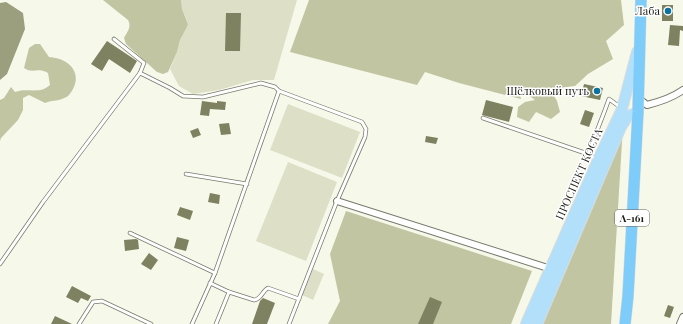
<svg xmlns="http://www.w3.org/2000/svg" width="683" height="324" font-family="'Playfair Display',serif">
<style>
.green{fill:#dddfc6}
.forest{fill:#c2c5a2}
.water{fill:#9c9f7d}
.building{fill:#7f8261}
.lines{fill:none;stroke-linecap:round;stroke-linejoin:round}
.lane-casing{stroke:#78796d;stroke-width:4.5}
.street-casing{stroke:#78796d;stroke-width:8}
.primary-casing{stroke:#dbdbda;stroke-width:12}
.highway-casing{stroke:#dbdbda;stroke-width:12}
.lane{stroke:#fff;stroke-width:3}
.street{stroke:#fff;stroke-width:6}
.primary{stroke:#b2e0fb;stroke-width:10}
.highway{stroke:#7eccf9;stroke-width:11}
.poi-dot{fill:#0a729e;stroke:#fff;stroke-width:1.5}
.labels{text-anchor:middle;stroke-width:3;stroke-linejoin:round;paint-order:stroke}
.shield{fill:#fff;stroke:#60605d;stroke-width:1}
.shield-label{font-size:10px;font-weight:bold;fill:#1c1c17}
.poi-label{font-size:11px;fill:#1c1c17;stroke:#fff;text-anchor:end}
.street-label{font-size:11px;fill:#1c1c17;stroke:#fff}
</style>
<rect width="100%" height="100%" fill="#f6f8e9"/>
<g class="green">
<path d="M181,0H297L274,80H253L219,90L193,94L179,86L170,69L177,52L180,40L187,27L188,23L182,9Z"/>
<path d="M288,104L360,132L342,178L270,150Z"/>
<path d="M288,162L337,182L306,261L256,241Z"/>
<path d="M313,269L324,274L313,300L302,295Z"/>
</g>
<g class="forest">
<path d="M103,0H181L182,9L188,24L187,27L180,40L177,52L168,72L163,74L157,72L126,44L124,38C127,32 132,27 128,20Z"/>
<path d="M309,0H621L624,25L606,41L613,59L588,74L575,86L550,89L557,101L560,112L551,119L536,112L529,122L517,117L518,107L525,102L535,100L527,94H520L521,99L459,83L425,72L417,85L290,52Z"/>
<path d="M35,44H40L49,57C71,58 85,76 69,95C63,101 52,100 45,103L29,95L23,98V110L18,120L1,138L0,141V100L4,98L11,87L15,92C28,87 39,95 50,85L48,73C37,67 33,74 24,68L29,48Z"/>
<path d="M623,125L611,324H539Z"/>
<path d="M346,211L532,271L511,324H328L340,301L330,254Z"/>
</g>
<path class="water" d="M6,2L23,13L25,29L7,74L0,80V3Z"/>
<g class="building">
<rect x="662" y="5" width="11" height="16"/>
<path d="M226,13H241L240,51H225Z"/>
<path d="M670,25L683,26V31L680,30L679,46L668,45Z"/>
<path d="M107,41L137,61L130,73L109,59L102,71L91,64Z"/>
<path d="M584,84L603,88L600,100L581,96Z"/>
<path d="M486,100L513,107L509,122L482,115Z"/>
<path d="M202,101L217,103V101L226,102L225,110L210,109L209,116L200,115Z"/>
<path d="M585,110L594,113L589,127L580,124Z"/>
<path d="M229,123L231,134L221,135L219,124Z"/>
<path d="M198,128L201,135L193,138L190,131Z"/>
<path d="M426,136L438,138L436,144L425,142Z"/>
<path d="M210,193L220,195L219,204L208,202Z"/>
<path d="M180,207L193,211L190,220L177,215Z"/>
<path d="M177,237L189,240L186,251L174,248Z"/>
<path d="M136,239L138,240L139,249L125,251L124,240Z"/>
<path d="M149,253L158,260L151,270L141,264Z"/>
<path d="M72,286L91,296L88,301L81,298L78,303L66,297Z"/>
<path d="M430,297L442,302L433,324H418Z"/>
<path d="M263,298L275,303L267,324H252L260,301Z"/>
<path d="M668,305L674,307L670,318L664,316Z"/>
<path d="M55,316L72,324H51Z"/>
</g>
<g class="lines">
<defs>
<g id="lane">
<path d="M114,39L144,63L140,73L170,88L183,96L203,97L261,83L275,87L279,91"/>
<path d="M483,118L588,154L596,159"/>
<path d="M588,154L605,110L609,99L620,107"/>
<path d="M186,174L247,184"/>
<path d="M130,233L215,273L192,324"/>
<path d="M0,264L43,202L140,73"/>
<path d="M215,273L279,91L362,122L366,129L365,137L337,201L289,324"/>
<path d="M210,283L229,292L254,300C261,300 262,291 268,288L299,299"/>
<path d="M79,324L93,302L102,301L151,324"/>
<path d="M216,324L229,292"/>
</g>
<g id="street">
<path d="M638,98L647,105C659,102 672,98 683,90"/>
<path d="M337,201L551,269"/>
<path d="M680,324L683,317"/>
</g>
<g id="primary">
<path d="M526,324L598,160L622,109L637,52"/>
<path d="M537,324L621,127L628,116L638,112"/>
</g>
<path id="highway" d="M625,324L628,296L638,112L641,0"/>
</defs>
<use href="#lane" class="lane-casing"/>
<use href="#street" class="street-casing"/>
<use href="#primary" class="primary-casing"/>
<use href="#highway" class="highway-casing"/>
<use href="#lane" class="lane"/>
<use href="#street" class="street"/>
<use href="#primary" class="primary"/>
<use href="#highway" class="highway"/>
</g>
<g class="poi-dot">
<circle cx="668" cy="11" r="4"/>
<circle cx="597" cy="91" r="4"/>
</g>
<g class="labels">
<rect class="shield" x="615" y="210" width="34" height="16" rx="3"/>
<g class="shield-label">
<text x="632" y="222">А-161</text>
</g>
<g class="poi-label">
<text x="660" y="15">Лаба</text>
<text x="589" y="95">Шёлковый путь</text>
</g>
<g class="street-label">
<text transform="translate(579 174) rotate(-66)" y="4">ПРОСПЕКТ КОСТА</text>
</g>
</g>
</svg>
